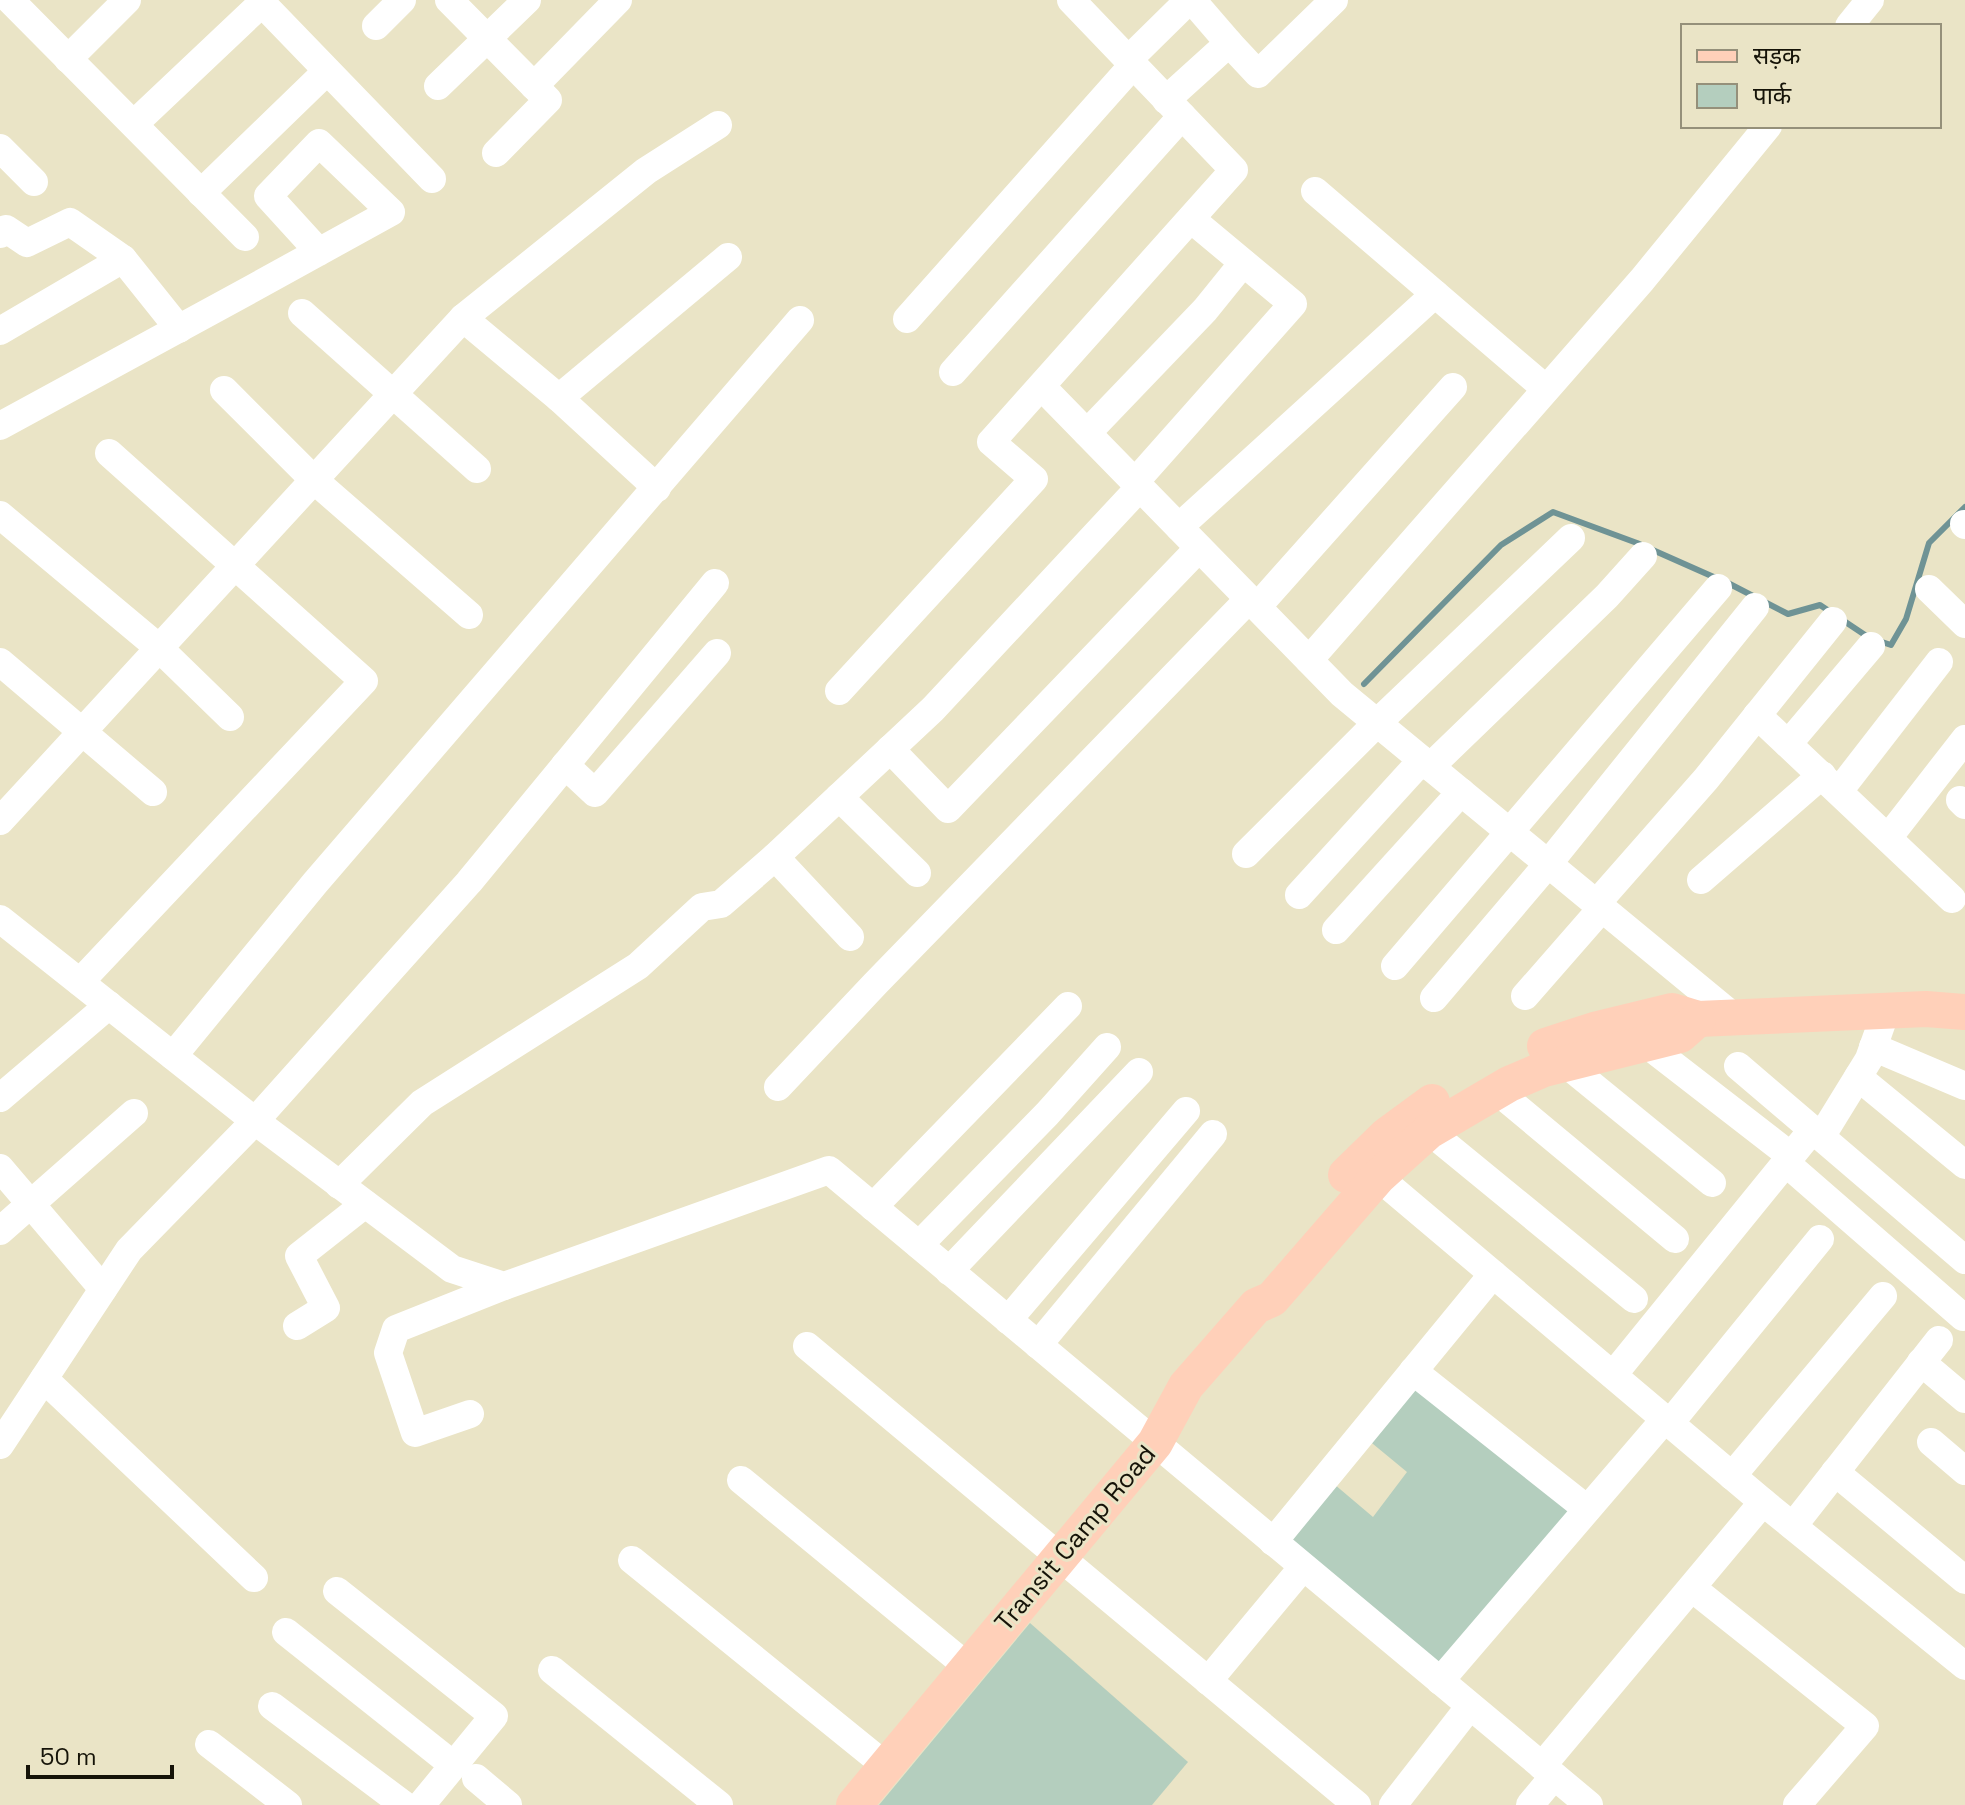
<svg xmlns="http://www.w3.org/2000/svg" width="1965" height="1805" font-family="'Space Grotesk','Noto Sans Devanagari',sans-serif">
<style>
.green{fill:#b4cebe}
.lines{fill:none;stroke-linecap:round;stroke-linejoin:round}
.stream{stroke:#6f9395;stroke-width:6}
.minor{stroke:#fff;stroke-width:28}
.major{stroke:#ffd0b9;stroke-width:36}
.labels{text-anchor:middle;stroke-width:6;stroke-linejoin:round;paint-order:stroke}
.street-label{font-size:26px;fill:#151308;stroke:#eae4c6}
</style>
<rect width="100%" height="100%" fill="#eae4c6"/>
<g class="green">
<path d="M1417,1380L1575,1509L1442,1668L1289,1538L1334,1484L1373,1517L1407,1472L1367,1439Z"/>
<path d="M1030,1623L1188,1762L1152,1805H879Z"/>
</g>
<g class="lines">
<g class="stream">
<path d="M1726,582L1788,614L1820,605L1832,613"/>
<path d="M1841,619L1868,637"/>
<path d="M1879,641L1891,645L1906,619L1929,543L1965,507"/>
<path d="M1364,684L1501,545L1553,512L1637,543L1716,578"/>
</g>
<g class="minor">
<path d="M10,0L245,237"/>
<path d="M259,0L432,179"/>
<path d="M449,0L548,100L496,153"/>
<path d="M1192,0L1229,43"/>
<path d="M376,26L402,0"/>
<path d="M1849,26L1870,0"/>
<path d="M68,59L127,0"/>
<path d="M1128,60L1189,0"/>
<path d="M438,86L527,0"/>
<path d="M534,86L618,0"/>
<path d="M1166,100L1229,43L1258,74L1334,0"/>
<path d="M134,124L262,3"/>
<path d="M0,148L34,182"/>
<path d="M1315,191L1546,389"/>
<path d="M201,193L327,71"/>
<path d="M0,234L6,229L27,243L70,222L123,259L179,329"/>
<path d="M302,313L477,469"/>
<path d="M463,318L559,398L657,488"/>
<path d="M907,319L1133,65"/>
<path d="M0,331L123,259"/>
<path d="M953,372L1182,116"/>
<path d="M1042,387L1342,694L1734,1017"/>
<path d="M224,390L314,480L469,615"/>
<path d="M559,398L728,257"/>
<path d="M0,426C131,355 261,284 391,212L319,143L268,196L319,252"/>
<path d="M1087,433L1205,310L1243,263"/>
<path d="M1135,482L1293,304L1191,219"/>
<path d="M0,515L159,648L230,717"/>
<path d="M1964,524L1965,525"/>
<path d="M1179,527L1435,294"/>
<path d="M1929,589L1965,624"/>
<path d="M1257,607L1453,387"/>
<path d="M1309,660L1642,280L1768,126"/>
<path d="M0,662L153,792"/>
<path d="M839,691L1034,479L991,442L1234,170L1071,0"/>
<path d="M1757,715L1952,899"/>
<path d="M1788,744L1871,646"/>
<path d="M890,749L948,809L1199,548"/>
<path d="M565,765L595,793L717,653"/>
<path d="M1430,767L1607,596L1643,556"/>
<path d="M1839,791L1939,662"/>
<path d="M839,797L917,873"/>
<path d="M1960,800L1965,805"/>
<path d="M0,821L463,318L646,171L718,125"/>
<path d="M1888,838L1965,739"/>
<path d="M1246,854L1377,723L1571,538"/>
<path d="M775,857L850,937"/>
<path d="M1701,880L1822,775"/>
<path d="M1299,895L1422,760"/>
<path d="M1596,904L1706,779L1833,621"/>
<path d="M0,919L255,1121L452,1269L504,1286L829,1170L1589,1805"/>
<path d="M1336,930L1461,792"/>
<path d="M1395,966L1718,588"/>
<path d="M80,982L364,681L109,453"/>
<path d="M1525,996L1602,908"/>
<path d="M1434,998L1548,864L1755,607"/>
<path d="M1645,1043L1791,1156"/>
<path d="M1873,1047L1965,1086"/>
<path d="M173,1056L315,883L800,320"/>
<path d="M1566,1064L1712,1183"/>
<path d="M1738,1066L1965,1260"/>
<path d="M1858,1077L1965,1165"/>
<path d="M778,1087L875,984L1249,599"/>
<path d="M1497,1091L1675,1239"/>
<path d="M0,1098L109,1005"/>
<path d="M1429,1131L1634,1299"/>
<path d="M1821,1137L1869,1059L1886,1011"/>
<path d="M1786,1163L1963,1317"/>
<path d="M0,1168L103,1289"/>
<path d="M1378,1177L1763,1502L1965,1666"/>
<path d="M339,1185L422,1103L638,966L702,907L721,904L775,857L933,709L1140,487"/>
<path d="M873,1207L1068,1006"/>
<path d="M0,1231L134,1113"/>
<path d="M919,1245L1047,1114L1107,1047"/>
<path d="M949,1271L1139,1072"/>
<path d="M1008,1320L1186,1111"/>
<path d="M297,1326L326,1308L299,1256L365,1204"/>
<path d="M1038,1345L1213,1134"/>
<path d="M807,1346L1357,1805"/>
<path d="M1921,1362L1965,1399"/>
<path d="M1413,1371L1587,1509"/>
<path d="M1613,1375L1813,1129"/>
<path d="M44,1379L254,1578"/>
<path d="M470,1414L415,1433L388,1353L396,1329L504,1286"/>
<path d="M1670,1423L1820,1239"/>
<path d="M1931,1442L1965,1471"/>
<path d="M0,1445L129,1250L255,1121L469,882L715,583"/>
<path d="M1835,1472L1965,1580"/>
<path d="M1732,1476L1883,1296"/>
<path d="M741,1480L968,1667"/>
<path d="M1793,1526L1939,1340"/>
<path d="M1273,1542L1493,1274"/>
<path d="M632,1560L886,1766"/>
<path d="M1692,1588L1865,1726L1797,1805"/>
<path d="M337,1591L494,1716L421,1805"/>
<path d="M286,1632L452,1764"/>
<path d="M552,1670L719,1805"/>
<path d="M1208,1681L1303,1567"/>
<path d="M1440,1681L1665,1419"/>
<path d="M272,1706L404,1805"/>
<path d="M209,1744L288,1805"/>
<path d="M1542,1766L1763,1502"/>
<path d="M476,1778L508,1805"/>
<path d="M1393,1805L1470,1706"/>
<path d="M1530,1805L1554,1776"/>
</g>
<g class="major">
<path d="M1545,1046L1594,1030L1672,1011L1698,1019L1926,1009L1965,1012"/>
<path d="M1346,1175L1387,1135L1432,1102"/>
<path d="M854,1805L1155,1443L1186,1386L1256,1306L1272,1299L1378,1177L1429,1131L1509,1084L1544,1069L1680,1035L1698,1019"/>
</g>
</g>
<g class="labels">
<g class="street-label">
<text transform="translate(1075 1538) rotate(-50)" y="9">Transit Camp Road</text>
</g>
</g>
<rect x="1681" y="24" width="260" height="104" fill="#eae4c6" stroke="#95907a" stroke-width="2"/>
<rect x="1697" y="50" width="40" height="12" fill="#ffd0b9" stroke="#95907a" stroke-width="2"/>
<text x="1753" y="64" font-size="24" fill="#151308">सड़क</text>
<rect x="1697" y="84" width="40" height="24" fill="#b4cebe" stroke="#95907a" stroke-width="2"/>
<text x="1753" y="104" font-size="24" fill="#151308">पार्क</text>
<path d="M28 1765v12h144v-12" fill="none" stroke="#151308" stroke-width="4"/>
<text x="40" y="1765" font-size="24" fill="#151308" stroke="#eae4c6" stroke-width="6" paint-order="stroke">50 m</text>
</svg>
